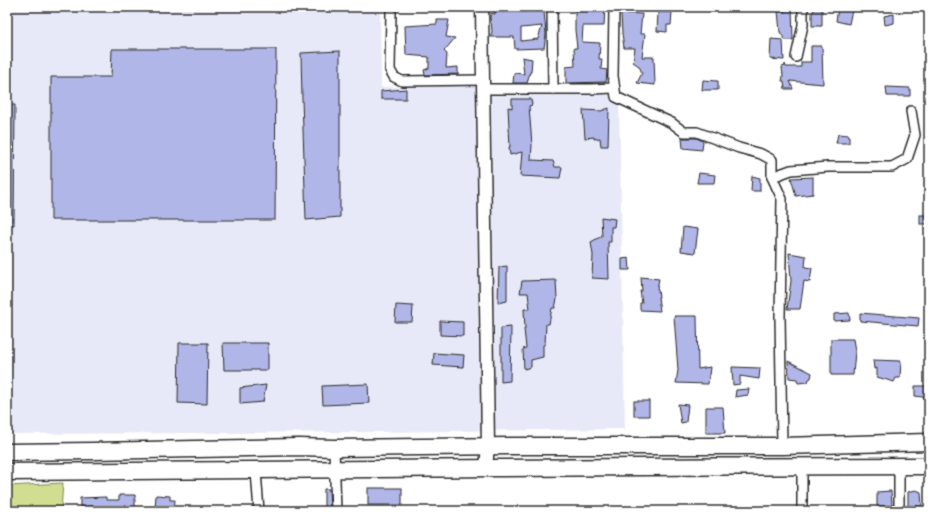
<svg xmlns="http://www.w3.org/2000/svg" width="936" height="518" font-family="Sriracha,sans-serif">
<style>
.built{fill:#e8e9f8}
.green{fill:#d1de91;stroke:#7e845e}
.building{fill:#b1b6e8;stroke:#2b2b2b;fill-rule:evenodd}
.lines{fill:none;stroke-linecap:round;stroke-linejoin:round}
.street-casing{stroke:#2b2b2b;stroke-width:12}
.secondary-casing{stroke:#2b2b2b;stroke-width:15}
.highway-casing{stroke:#2b2b2b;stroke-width:19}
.street{stroke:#fff;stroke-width:9}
.secondary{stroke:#fff;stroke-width:12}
.highway{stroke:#fff;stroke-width:16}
</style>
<rect width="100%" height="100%" fill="#fff"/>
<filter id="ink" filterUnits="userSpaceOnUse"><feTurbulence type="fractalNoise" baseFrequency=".025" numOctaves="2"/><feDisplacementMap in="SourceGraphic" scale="8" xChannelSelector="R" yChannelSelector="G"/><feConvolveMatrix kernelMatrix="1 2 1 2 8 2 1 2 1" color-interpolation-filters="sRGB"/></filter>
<g filter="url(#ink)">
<path class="built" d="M7,7H380L381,87L477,86L501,95L619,94L625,429L381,432L7,434Z"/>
<path class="green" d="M63,483L61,511H7V486Z"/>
<g class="building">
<path d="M494,7H540V11H544L546,34L544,48L515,49L514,37H490L492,32L491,20H490V17L491,13L495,14ZM542,26L538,39L521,41V28Z"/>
<path d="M582,7H605L604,26H583L582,42L600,43L599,59H602L601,69L607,70L606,82L566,83V67L575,66L574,48H577L575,30V8Z"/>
<path d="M785,7H792L793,40H785L780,32L778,11L785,12Z"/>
<path d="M815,8H822V26H812V13Z"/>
<path d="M838,8L852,10L849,24L836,21Z"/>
<path d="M658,12H672L671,25H667V32L657,31Z"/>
<path d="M621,13L642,14L640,34H645L642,57H654L655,85L637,83L642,73L639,66L633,62L635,48H624L622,33Z"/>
<path d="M894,14V23L885,25L884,16Z"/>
<path d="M437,20H449L446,37L455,38L444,51L447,54L446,68L458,67V74L425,75L424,70L429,68V57L406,55L405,26L437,24Z"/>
<path d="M771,39L783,40L784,60L770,59Z"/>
<path d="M811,46H822L823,84L790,81L793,89H785L784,81H782L783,76L782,67L785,66V64L786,67H801V62H811Z"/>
<path d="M112,49H276L275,220H51V77H111Z"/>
<path d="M340,51V217L306,220L302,99L301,53Z"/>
<path d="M522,57L532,59L531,72H530L527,83H513L514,73L524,74Z"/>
<path d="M703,80L718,81V90H702Z"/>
<path d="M886,87L910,88V96H887Z"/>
<path d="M406,89V99H381V91Z"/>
<path d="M512,99H531L532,105L529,106L532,145L531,160L553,161L555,167H562L560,178L520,176L522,152L510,155L509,147H510L508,107L512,108Z"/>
<path d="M7,105H15L14,225H7Z"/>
<path d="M609,108L608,146H601L600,138L594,139V137L585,138L583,110L601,111Z"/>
<path d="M838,134L849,135V143H836Z"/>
<path d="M682,138H696L703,141L702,150L683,148Z"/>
<path d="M699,173L715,175L714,183H697Z"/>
<path d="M752,176L760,178V191H751Z"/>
<path d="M813,177V194L796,196L791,178Z"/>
<rect x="920" y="215" width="9" height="9"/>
<path d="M601,217L615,219L614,227H611V242H608L609,279L592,278L593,255L591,242L602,236Z"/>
<path d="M683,227L698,229L695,253L681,251Z"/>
<path d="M789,253L806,256L805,267L812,268L810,282L804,281L800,309H787L791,281Z"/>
<path d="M629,258L630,270H622V259Z"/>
<path d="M507,266V301L498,303L499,267Z"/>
<path d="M641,277L659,279L657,289L658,290L659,297H658L660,311L640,310V303H642L640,291H642Z"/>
<path d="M556,280L557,299L555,308H552L549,324H546L545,344L543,345V357L531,360V367L524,369L523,349L526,348L524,329H525L524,309H530L528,293H520L522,281Z"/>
<path d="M396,305L413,306L412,322H395Z"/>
<path d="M849,313L850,320L834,321V314Z"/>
<path d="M860,313L919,318L918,326L860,321Z"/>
<path d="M674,316H697L698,369L710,367L708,384L676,383L678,370Z"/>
<path d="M440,321L463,322V336L440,335Z"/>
<path d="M511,327L510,381L501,382V328Z"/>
<path d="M831,339H853L855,351L853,375H831Z"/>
<path d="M179,343H208L207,404L178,403Z"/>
<path d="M223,343H268V370H224Z"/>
<path d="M434,353L464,355L463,367L433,365Z"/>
<path d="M873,360L901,361L900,378H896L894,382L877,377V368L874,369Z"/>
<path d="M788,361L812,373L811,378L809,379L808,382L798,383L797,379L789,378Z"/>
<path d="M732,367L760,368L759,379L740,376V384L733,385Z"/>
<path d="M368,384L369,403L323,405L322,386Z"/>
<path d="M266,385L263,402L240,404V388Z"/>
<path d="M915,386H929V398L915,396Z"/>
<path d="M749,389L748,395L735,397L736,390Z"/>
<rect x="634" y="401" width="15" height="15"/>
<path d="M678,404L688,405L686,422L681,423Z"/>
<path d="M706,407H723L725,433H706Z"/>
<rect x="368" y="488" width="34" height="17"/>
<path d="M324,489H329L330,511H324Z"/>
<path d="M916,490L921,492L922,507L916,506V511H908V492Z"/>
<path d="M891,491L892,506H877V492Z"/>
<path d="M119,495H135V508L130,509V511L116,510L94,511V506L80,507V498L106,497V500H119Z"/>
<path d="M156,495L170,496V500H175L174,511H159V509H155Z"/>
</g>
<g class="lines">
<defs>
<g id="street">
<path d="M391,7V12L390,70L394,77L402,81L483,80"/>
<path d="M552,7L553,89"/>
<path d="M614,7L613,76L616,97L672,123L684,132H697L739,148L761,154L772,160V177L782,199L780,316L782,446"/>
<path d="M796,57L803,25V7"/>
<path d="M483,89H591L614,88"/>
<path d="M772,177L791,170L828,167H892L907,159L915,135L911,111"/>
<path d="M334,448L336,511"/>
<path d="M899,466V511"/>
<path d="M256,471L259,511"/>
<path d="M802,511V467"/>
</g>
<path id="secondary" d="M482,7L488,446L486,468"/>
<g id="highway">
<path d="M7,452L93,451L299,447L334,448L510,446H782L929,442"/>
<path d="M7,472C171,471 334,469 498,468C642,466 785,467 929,466"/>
</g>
</defs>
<use href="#street" class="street-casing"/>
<use href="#secondary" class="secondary-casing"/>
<use href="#highway" class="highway-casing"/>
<use href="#street" class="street"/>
<use href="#secondary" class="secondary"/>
<use href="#highway" class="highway"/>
</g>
</g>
<rect width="936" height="518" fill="none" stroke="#fff" stroke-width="24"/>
<rect x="12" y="12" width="912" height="494" fill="none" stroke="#2b2b2b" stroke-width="1.5" filter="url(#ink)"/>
</svg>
